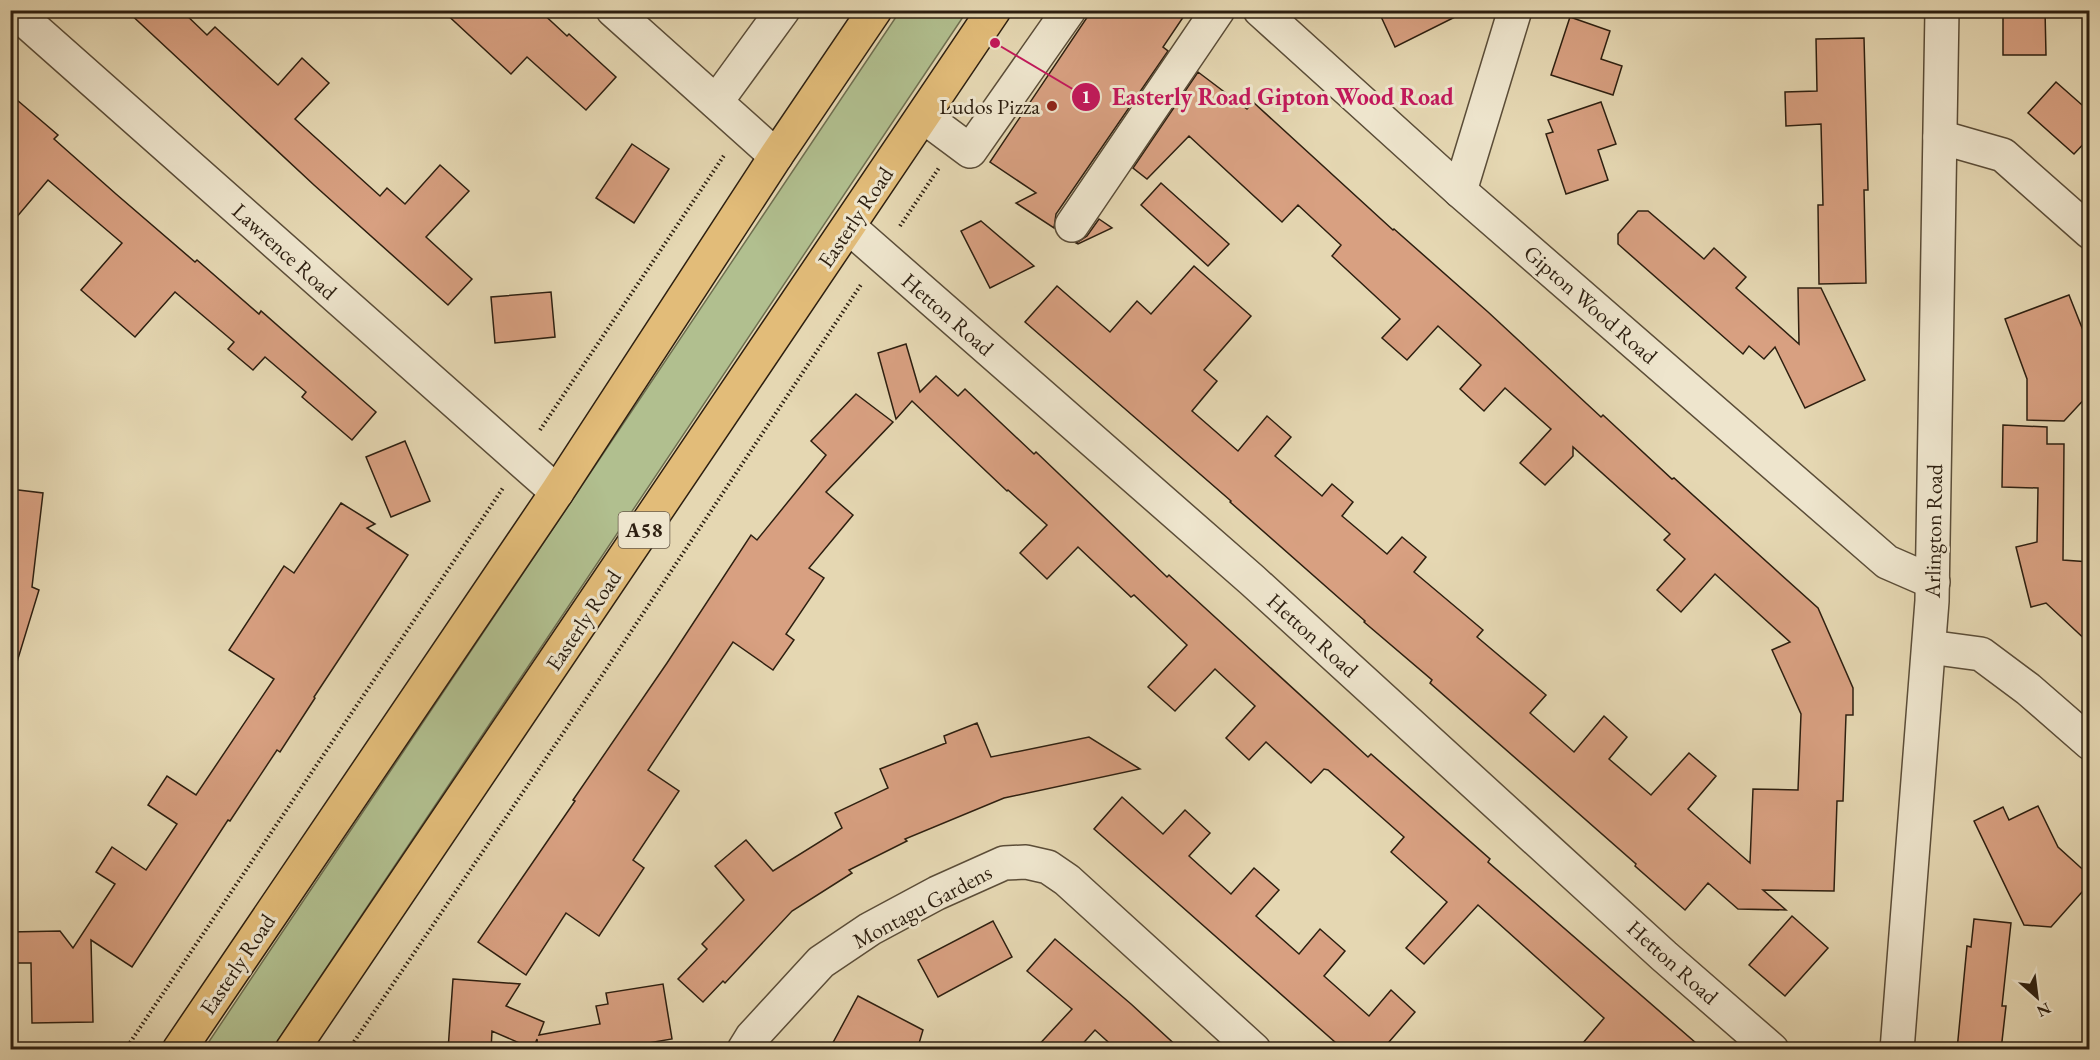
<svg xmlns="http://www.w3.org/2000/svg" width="2100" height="1060" font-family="'EB Garamond',serif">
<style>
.green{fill:#b1bf8f;stroke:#6f6f50;stroke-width:1.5}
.building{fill:#d8a081;stroke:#2d1f10;stroke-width:1.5}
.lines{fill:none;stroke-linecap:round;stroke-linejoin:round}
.minor-casing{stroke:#5b4d38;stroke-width:36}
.major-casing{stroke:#2d1f10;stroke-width:36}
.path{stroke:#2d1f10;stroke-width:4;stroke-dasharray:1.5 3;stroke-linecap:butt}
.minor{stroke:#eee5cd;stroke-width:33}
.major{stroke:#e2bc79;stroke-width:33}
.poi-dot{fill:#8f2418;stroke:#eee5cd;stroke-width:2}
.labels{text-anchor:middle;stroke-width:6;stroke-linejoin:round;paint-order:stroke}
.shield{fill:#eee5cd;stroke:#675a49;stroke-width:1.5}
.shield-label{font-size:21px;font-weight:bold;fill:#2d1f10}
.poi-label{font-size:22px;fill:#2d1f10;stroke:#eee5cd;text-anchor:end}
.street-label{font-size:22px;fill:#2d1f10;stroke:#eee5cd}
.leader{fill:none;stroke:#c2185b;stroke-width:2}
.callout-dot{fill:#c2185b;stroke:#eee5cd;stroke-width:2}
.mark-label{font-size:18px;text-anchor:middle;font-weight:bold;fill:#fff}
.callout-label{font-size:24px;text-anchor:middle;font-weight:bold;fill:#c2185b;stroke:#eee5cd;stroke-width:6;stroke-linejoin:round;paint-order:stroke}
</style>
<rect width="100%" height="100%" fill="#e5d7b2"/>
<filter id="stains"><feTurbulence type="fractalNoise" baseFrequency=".00333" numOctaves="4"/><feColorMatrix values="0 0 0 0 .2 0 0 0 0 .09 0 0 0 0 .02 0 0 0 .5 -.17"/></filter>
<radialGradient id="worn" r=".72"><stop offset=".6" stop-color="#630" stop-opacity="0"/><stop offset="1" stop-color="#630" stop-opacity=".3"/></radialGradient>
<path class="green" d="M900,11H967L272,1049H204Z"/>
<g class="building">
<path d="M126,10H181L207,35L215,27L278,85L302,58L329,83L295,119L380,196L387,188L405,204L440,165L469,191L426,237L472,279L448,305L314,185Z"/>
<path d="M442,10H539L567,36L569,34L616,77L586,110L527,57L511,74Z"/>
<path d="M1092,10H1188L1163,47L1168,51L1056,214L1054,228L1016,203L1036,193L990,162Z"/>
<path d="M1378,10H1469L1395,47Z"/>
<path d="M2003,10H2045L2046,55H2003Z"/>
<path d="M1570,17L1610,31L1601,59L1622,66L1613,95L1551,75Z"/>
<path d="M1864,38L1868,190H1864L1866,283L1819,284L1818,205H1823L1821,124L1786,126L1785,92L1817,91L1816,39Z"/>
<path d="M1198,72L1247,109L1253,102L1393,230L1394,229L1488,312L1601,417L1603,415L1672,479L1674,478L1818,608L1853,688V715H1846L1843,801H1837L1834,891L1763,890L1786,910L1738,909L1708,883L1685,910L1635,866L1636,864L1430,683L1432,680L1364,622L1365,621L1230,502L1231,501L1025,322L1057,286L1110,332L1137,301L1151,314L1194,266L1251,316L1204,370L1217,381L1192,411L1238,451L1267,416L1291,437L1275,456L1322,496L1332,484L1353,502L1342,516L1387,554L1402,537L1426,557L1414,572L1483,630L1477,637L1546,695L1530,713L1574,752L1604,716L1627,737L1609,759L1651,795L1689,753L1716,776L1688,809L1750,863L1753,789L1798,790L1801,714L1772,650L1790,642L1715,574L1681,612L1657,590L1685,559L1664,540L1670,534L1573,447V456L1545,485L1520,463L1551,429L1505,388L1484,411L1460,389L1481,365L1438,326L1407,360L1382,338L1400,319L1332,256L1341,245L1298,205L1282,222L1189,136L1147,179L1133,168Z"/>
<path d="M2056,82L2090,112V137L2074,154L2028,113Z"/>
<path d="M10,94L58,135L54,139L116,194L195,262L197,260L259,314L261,311L376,412L352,440L302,397L306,392L265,357L253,370L228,349L234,342L175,292L135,337L81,290L122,243L48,180L10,225Z"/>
<path d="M1601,102L1616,144L1598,150L1608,180L1566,194L1546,134L1553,132L1548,120Z"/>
<path d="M632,144L669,169L634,223L596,198Z"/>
<path d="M1161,183L1229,244L1208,266L1141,205Z"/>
<path d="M1638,211H1648L1704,259L1714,248L1746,277L1736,288L1799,344L1798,288H1821L1865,380L1805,408L1775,347L1764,359L1749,346L1743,354L1618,244V234Z"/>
<path d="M1099,219L1112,228L1078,244L1076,243L1087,236Z"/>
<path d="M981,221L1034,266L990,288L961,231Z"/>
<path d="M551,292L555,337L495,343L491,297Z"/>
<path d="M2069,295L2090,348V393L2064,421L2027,420V379L2005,319Z"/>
<path d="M906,344L920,392L936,376L958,396L965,389L1034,454L1036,452L1167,577L1169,575L1368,757L1371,754L1490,859L1488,862L1704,1050H1577L1604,1018L1478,905L1424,964L1406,948L1447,902L1391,852L1404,837L1328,770L1324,769L1311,783L1266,742L1249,760L1226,738L1255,706L1215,669L1175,711L1148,687L1187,645L1134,595L1131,597L1078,547L1047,579L1020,553L1047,525L1008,490L1007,491L912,401L896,419L878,353Z"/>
<path d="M856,394L893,422L826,492L853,515L809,568L824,578L786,634L794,640L773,670L733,642L648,770L679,791L633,860L644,868L599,936L566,913L526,975L478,942L575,801L573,800L667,663L751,535L757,540L826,455L811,441Z"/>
<path d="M2003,425L2047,427V444H2064L2063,560L2090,562V644L2046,603L2031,607L2016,547L2037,542L2038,488L2002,487Z"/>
<path d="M405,441L430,501L391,517L366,457Z"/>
<path d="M10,489L43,493L32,587L39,590L17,662L10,661Z"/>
<path d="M341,503L375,524L367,528L408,555L314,697L315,698L280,752L277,750L230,821L228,820L132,967L91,940L93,1022L32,1023L31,963H10V932L60,931L73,948L115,884L96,872L112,847L146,870L177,824L148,805L167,776L196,795L274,679L229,650L284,566L294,573Z"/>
<path d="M977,723L991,757L1089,737L1140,769L1004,798L905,839L907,841L849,870L852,873L792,911L725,983L723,981L703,1002L678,979L707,949L702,944L744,900L715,866L746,840L773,871L842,828L835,813L888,788L880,769L946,743L944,736Z"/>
<path d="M1122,797L1163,834L1185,810L1210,833L1189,856L1231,894L1254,868L1279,890L1256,916L1299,954L1320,929L1345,951L1324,976L1369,1016L1391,990L1415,1012L1382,1050H1344L1094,829Z"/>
<path d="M2038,806L2058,847L2090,876V883L2051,927L2024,925L1974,821L2003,807L2009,820Z"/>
<path d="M1792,916L1828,948L1785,996L1749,965Z"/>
<path d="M1974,919L2011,923L2002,1006H2006L2001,1050H1957L1967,946L1971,947Z"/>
<path d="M993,921L1012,957L938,997L918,960Z"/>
<path d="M1055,939L1131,1004L1181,1050H1117L1095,1030L1077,1050H1034L1072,1009L1027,971Z"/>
<path d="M453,979L520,984L506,1006L544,1022L539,1035L600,1024L596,1006L608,1004L606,993L663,984L672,1039L607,1050H538L537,1039L533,1049L492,1031L491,1050H448Z"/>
<path d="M858,996L923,1030L917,1050H829Z"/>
</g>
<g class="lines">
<defs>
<g id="minor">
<path d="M13,10L557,492"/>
<path d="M613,10L776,156"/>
<path d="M1260,10L1460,191L1887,562L1933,582"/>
<path d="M716,102L783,10"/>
<path d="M923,116L970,151L1069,10"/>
<path d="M1940,137L2003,155L2090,232"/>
<path d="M1460,191L1515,10"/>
<path d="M1072,225L1218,10"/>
<path d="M849,227L1252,580L1664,956L1772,1050"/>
<path d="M1929,647L1981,654L2028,689L2090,743"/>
<path d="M744,1050L752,1037L821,962L870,929L937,893L1004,863L1026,862L1048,867L1067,880L1254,1050"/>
<path d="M1897,1050L1932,601L1942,10"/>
</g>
<g id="major">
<path d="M179,1050L557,492L776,156L875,10"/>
<path d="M292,1050L994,10"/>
</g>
</defs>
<use href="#minor" class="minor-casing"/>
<use href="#major" class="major-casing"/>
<g class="path">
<path d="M900,226L939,168"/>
<path d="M540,430L725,154"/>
<path d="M349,1049L597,683L862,283"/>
<path d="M125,1050L503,488"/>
</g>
<use href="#minor" class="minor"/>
<use href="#major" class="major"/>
</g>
<circle class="poi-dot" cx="1052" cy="106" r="6"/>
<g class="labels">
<rect class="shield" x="618.5" y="512" width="51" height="36" rx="4.5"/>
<g class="shield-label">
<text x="644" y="537">A58</text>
</g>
<g class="poi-label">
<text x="1040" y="114">Ludos Pizza</text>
</g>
<g class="street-label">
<text transform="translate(855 217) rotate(-56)" y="8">Easterly Road</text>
<text transform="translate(285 251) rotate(42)" y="8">Lawrence Road</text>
<text transform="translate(1591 304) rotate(41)" y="8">Gipton Wood Road</text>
<text transform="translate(948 314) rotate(41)" y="8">Hetton Road</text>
<text transform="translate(1933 531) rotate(-89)" y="8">Arlington Road</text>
<text transform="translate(583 620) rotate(-56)" y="8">Easterly Road</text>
<text transform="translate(1313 635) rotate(42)" y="8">Hetton Road</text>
<text transform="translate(922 906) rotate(-28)" y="8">Montagu Gardens</text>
<text transform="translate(1673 962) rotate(42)" y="8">Hetton Road</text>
<text transform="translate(237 964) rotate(-56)" y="8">Easterly Road</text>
</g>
</g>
<path class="leader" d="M995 43L1086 97"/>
<g class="callout-dot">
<circle cx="995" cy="43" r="6"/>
<circle cx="1086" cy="97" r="15"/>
</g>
<g class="mark-label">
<text x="1086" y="103">1</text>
</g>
<g class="callout-label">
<text x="1283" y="105">Easterly Road Gipton Wood Road</text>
</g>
<rect width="2100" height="1060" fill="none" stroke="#e5d7b2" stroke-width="36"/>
<rect x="12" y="12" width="2076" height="1036" fill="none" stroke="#2d1f10" stroke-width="3"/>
<rect x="18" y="18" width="2064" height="1024" fill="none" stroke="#2d1f10" stroke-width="1.5"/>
<g transform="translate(2037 997) rotate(152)" stroke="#eee5cd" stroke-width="4.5" paint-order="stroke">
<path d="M0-4.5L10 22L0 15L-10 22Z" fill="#2d1f10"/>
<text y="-9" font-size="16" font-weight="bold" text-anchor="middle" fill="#2d1f10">N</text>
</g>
<rect width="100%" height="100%" filter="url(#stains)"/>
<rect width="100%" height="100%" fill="url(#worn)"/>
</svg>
